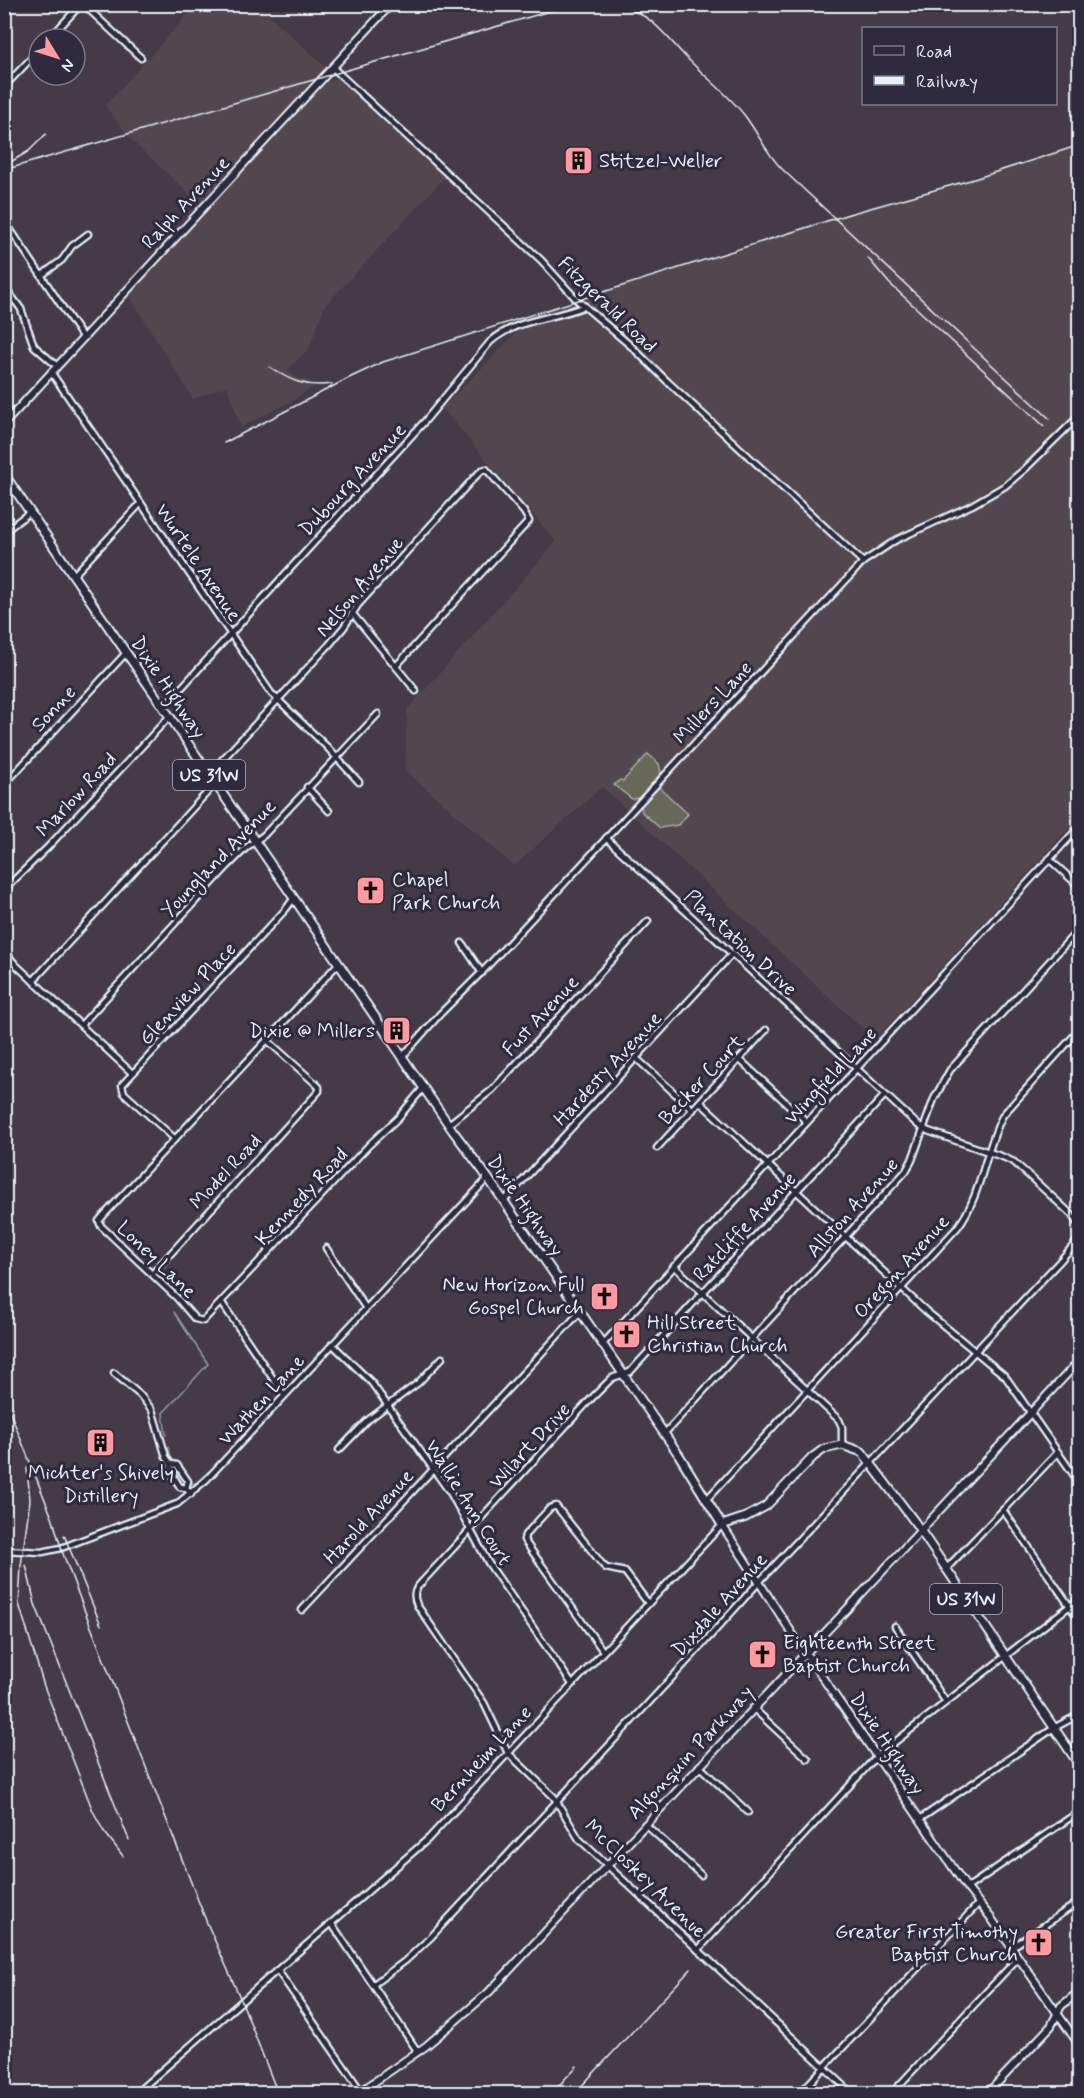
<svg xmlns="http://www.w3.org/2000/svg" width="1084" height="2098" font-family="Mynerve,sans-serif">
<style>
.built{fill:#524650}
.green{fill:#676859;stroke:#a8aca8;stroke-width:1.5}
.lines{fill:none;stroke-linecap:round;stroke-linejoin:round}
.stream{stroke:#8f9eaf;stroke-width:1.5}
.street-casing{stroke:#e8f1f8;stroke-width:9}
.secondary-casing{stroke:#e8f1f8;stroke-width:10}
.primary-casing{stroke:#e8f1f8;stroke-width:11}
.street{stroke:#2f2a3d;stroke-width:4.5}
.secondary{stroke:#2f2a3d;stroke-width:6}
.primary{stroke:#2f2a3d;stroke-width:7}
.rail{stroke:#e8f1f8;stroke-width:1.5}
.labels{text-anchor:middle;stroke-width:6;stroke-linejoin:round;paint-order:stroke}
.shield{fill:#2f2a3d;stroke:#b0b5c0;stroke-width:1.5}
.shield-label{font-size:18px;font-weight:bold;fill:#e8f1f8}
.poi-label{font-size:20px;fill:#e8f1f8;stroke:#2f2a3d;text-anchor:start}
.street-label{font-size:20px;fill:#e8f1f8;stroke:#2f2a3d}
</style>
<rect width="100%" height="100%" fill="#443a48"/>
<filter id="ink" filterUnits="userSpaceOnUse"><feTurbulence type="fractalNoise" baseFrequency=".0167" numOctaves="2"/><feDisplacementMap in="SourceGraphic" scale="12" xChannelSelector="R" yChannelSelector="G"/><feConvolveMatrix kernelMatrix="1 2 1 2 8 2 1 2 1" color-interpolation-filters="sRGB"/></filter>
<g filter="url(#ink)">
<g class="built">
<path d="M197,4L258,5L327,68L199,203L133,142L105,106Z"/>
<path d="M340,78L447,175L324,307L309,349L288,369L295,377L317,384L294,400L241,427L227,386L193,399L128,294L324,83Z"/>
<path d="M1079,145L1080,787L1077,791L1079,794V817L875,1040L602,787L514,866L405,770L407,710L556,542L442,408L536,313L849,214L974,179Z"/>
</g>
<g class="green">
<path d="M648,754L659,764L661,773L640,798L632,799L614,785L620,780L623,781Z"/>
<path d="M659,787L688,814L678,825L660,828L642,812L641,805Z"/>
</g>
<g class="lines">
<g class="stream">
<path d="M166,1435L163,1413L208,1364L174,1312"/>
<path d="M168,1447L173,1462"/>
<path d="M178,1471L185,1482"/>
<path d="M189,1484L196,1483L208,1472"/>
</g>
<defs>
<g id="street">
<path d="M83,4L141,58"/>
<path d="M49,39L81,4"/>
<path d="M333,68L541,260L577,300L632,347L667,381L863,562"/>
<path d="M4,87L39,50"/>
<path d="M4,220L83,338"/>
<path d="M42,275L62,260L72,246L88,234"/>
<path d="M4,293L7,290L21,309L34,346L57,366"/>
<path d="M51,372L271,693L326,746L359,782"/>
<path d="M4,532L30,512"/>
<path d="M73,576L141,503"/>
<path d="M352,613L416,691"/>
<path d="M163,708L425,421L490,342C517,318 552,320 585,306"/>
<path d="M209,774L329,645L344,627L358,605L473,479L482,470L486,469L524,512L529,521L396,666"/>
<path d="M4,785L126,653"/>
<path d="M307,787L329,811"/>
<path d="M606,838L918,1125L928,1131L1003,1157L1014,1162L1071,1214L1080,1227"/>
<path d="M1049,859L1080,887"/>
<path d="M4,890L48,847L169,717"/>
<path d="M462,943L482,973"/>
<path d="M4,951L16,965L132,1073"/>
<path d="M338,964L104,1215L99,1221L101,1226L177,1298L195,1319L203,1321L369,1145L398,1118L424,1087"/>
<path d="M33,981L215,784"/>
<path d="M81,1025L227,867L247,847L264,835L378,714"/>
<path d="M403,1056L440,1014L484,970L863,562L896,540L972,505L1005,486L1025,469L1080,415"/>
<path d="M636,1058L693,1110"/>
<path d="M739,1059L807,1122"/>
<path d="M700,1102L926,1311L1005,1376L1080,1484"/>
<path d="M449,1124L492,1090L648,921"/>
<path d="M175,1139L124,1093L122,1085L286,909L294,898"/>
<path d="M657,1148L766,1030"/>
<path d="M504,1201L732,954"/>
<path d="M326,1248L365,1307"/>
<path d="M674,1266L839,1420L842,1427V1445"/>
<path d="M152,1274L319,1091V1087L315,1083L267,1040"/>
<path d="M222,1303L284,1395"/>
<path d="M332,1344L371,1382L451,1494L489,1564L572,1684"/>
<path d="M602,1345L1080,826"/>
<path d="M114,1373L140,1395L152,1410L166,1457L171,1464"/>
<path d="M664,1434L906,1171L912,1160L934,1099L950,1070L1080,928"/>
<path d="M339,1450L368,1420L418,1383L442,1358"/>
<path d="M186,1488L188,1481L177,1465L171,1464L170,1471L180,1487L186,1488L191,1494"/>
<path d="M707,1499L957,1228C982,1196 984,1151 1003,1115L1080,1029"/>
<path d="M1003,1510L1058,1452"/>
<path d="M4,1550L42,1552L61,1548L177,1504L207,1479L488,1178"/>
<path d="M946,1569L1003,1510L1080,1621"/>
<path d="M302,1610L580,1312"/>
<path d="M895,1626L946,1702"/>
<path d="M603,1651L524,1540L525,1535L550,1508L556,1506L602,1564L606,1568L625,1572L648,1603"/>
<path d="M753,1708L808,1759"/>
<path d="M699,1766L748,1812"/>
<path d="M920,1819L1054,1728L1080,1714"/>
<path d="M645,1824L701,1875"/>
<path d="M967,1888L1080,1811"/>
<path d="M332,1924L418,2052"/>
<path d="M1011,1948L1080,1901"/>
<path d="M698,1950L877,1756L1080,1598"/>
<path d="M278,1971L361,2091"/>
<path d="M374,1984L405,1961L431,1937L693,1655L759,1582L1059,1262L1080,1238"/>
<path d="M135,2094L428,1839L722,1525"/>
<path d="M799,2094L979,1903"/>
<path d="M853,2094L579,1839L554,1797L508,1753L484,1703L417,1605C413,1596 414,1590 421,1583L588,1402L612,1378L630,1372L639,1362L885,1095"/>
<path d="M891,2094L1018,1958"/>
</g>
<g id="secondary">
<path d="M4,424L391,4"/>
<path d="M722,1525L792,1633L967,1888L991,1918L1080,2046"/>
<path d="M357,2094L426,2046L489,1992L1080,1360"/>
<path d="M987,2094L1051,2026L1061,2006L1080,1991"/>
</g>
<path id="primary" d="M4,474L453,1131L483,1171L679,1455L722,1525L746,1517L766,1506L813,1457L824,1449L842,1445L862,1452L914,1521L1080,1766"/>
</defs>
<use href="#street" class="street-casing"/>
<use href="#secondary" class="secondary-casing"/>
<use href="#primary" class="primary-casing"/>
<use href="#street" class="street"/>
<use href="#secondary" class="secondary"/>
<use href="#primary" class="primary"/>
<g class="rail">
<path d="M609,4C655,11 663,36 693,64C710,81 730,96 745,116C758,133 766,153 782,169L1050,419"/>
<path d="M9,163L29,151L46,134"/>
<path d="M4,170L574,4"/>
<path d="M868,258L889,283L1044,426"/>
<path d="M270,367C290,381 307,388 332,384"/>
<path d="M224,443L349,378L383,362L849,214L974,179L1080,145"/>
<path d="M4,1397L53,1520L62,1551L82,1604L207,1923L242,2002L278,2094"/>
<path d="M27,1468L30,1500L21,1566L19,1604L44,1686L93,1811L103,1830L123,1856"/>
<path d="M64,1535L101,1625"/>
<path d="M26,1565L35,1604L129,1840"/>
<path d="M551,2094L577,2066"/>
<path d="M574,2094L691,1969"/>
</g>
</g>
</g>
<defs>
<symbol id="building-square" viewBox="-11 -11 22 22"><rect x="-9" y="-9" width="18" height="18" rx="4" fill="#ff9aa2" stroke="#2f2a3d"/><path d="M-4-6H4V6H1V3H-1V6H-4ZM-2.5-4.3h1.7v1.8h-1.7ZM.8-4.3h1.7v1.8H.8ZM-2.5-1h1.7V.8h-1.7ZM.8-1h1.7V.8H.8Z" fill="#111"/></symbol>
<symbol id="church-square" viewBox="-11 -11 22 22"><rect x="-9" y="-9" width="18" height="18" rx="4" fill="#ff9aa2" stroke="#2f2a3d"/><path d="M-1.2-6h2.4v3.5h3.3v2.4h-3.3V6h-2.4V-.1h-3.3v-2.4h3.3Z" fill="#111"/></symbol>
</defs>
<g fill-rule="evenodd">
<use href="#building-square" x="562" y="144" width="33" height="33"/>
<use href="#church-square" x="354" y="874" width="33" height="33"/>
<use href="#building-square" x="380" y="1014" width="33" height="33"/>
<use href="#church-square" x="588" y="1280" width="33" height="33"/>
<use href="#church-square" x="610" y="1318" width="33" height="33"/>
<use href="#building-square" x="84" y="1426" width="33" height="33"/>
<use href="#church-square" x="746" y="1638" width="33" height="33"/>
<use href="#church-square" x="1022" y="1926" width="33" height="33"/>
</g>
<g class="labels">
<g class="shield">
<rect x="173" y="760" width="72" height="30" rx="4.5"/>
<rect x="930" y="1584" width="72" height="30" rx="4.5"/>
</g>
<g class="shield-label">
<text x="209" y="781">US 31W</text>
<text x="966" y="1605">US 31W</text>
</g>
<g class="poi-label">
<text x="599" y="167">Stitzel-Weller</text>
<text x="392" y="886">Chapel<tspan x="392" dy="23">Park Church</tspan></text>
<text x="375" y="1037" text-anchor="end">Dixie @ Millers</text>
<text x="584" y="1291" text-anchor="end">New Horizon Full<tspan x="584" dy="23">Gospel Church</tspan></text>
<text x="647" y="1329">Hill Street<tspan x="647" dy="23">Christian Church</tspan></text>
<text x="101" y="1479" text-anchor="middle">Michter's Shively<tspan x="101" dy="23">Distillery</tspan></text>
<text x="783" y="1649">Eighteenth Street<tspan x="783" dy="23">Baptist Church</tspan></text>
<text x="1018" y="1938" text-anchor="end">Greater First Timothy<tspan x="1018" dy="23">Baptist Church</tspan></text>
</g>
<g class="street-label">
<text transform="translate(185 202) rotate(-47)" y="7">Ralph Avenue</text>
<text transform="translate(608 304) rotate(44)" y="7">Fitzgerald Road</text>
<text transform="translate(352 479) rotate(-47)" y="7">Dubourg Avenue</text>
<text transform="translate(199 562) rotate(56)" y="7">Wurtele Avenue</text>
<text transform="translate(359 586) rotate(-50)" y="7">Nelson Avenue</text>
<text transform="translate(169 687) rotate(56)" y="7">Dixie Highway</text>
<text transform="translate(712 702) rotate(-47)" y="7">Millers Lane</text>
<text transform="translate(53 708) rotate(-47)" y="7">Sonne</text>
<text transform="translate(76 794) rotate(-47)" y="7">Marlow Road</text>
<text transform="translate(218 858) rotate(-46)" y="7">Youngland Avenue</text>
<text transform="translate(741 942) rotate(43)" y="7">Plantation Drive</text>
<text transform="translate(187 993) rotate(-47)" y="7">Glenview Place</text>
<text transform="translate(540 1015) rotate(-47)" y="7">Fust Avenue</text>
<text transform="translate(607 1068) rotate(-47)" y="7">Hardesty Avenue</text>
<text transform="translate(830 1075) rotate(-47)" y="7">Wingfield Lane</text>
<text transform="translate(701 1079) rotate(-47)" y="7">Becker Court</text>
<text transform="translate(225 1171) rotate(-47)" y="7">Model Road</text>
<text transform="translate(301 1196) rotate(-47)" y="7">Kennedy Road</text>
<text transform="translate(526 1205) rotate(55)" y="7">Dixie Highway</text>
<text transform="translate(852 1207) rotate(-48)" y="7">Allston Avenue</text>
<text transform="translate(744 1226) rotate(-47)" y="7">Ratcliffe Avenue</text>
<text transform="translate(157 1259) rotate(44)" y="7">Loney Lane</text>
<text transform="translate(901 1266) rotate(-48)" y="7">Oregon Avenue</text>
<text transform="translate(261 1399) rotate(-47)" y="7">Wathen Lane</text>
<text transform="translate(529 1445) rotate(-47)" y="7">Wilart Drive</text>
<text transform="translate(469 1502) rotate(58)" y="7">Wallie Ann Court</text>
<text transform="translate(368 1516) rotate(-47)" y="7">Harold Avenue</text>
<text transform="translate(719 1604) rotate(-48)" y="7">Dixdale Avenue</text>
<text transform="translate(888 1743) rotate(56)" y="7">Dixie Highway</text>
<text transform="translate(690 1752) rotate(-47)" y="7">Algonquin Parkway</text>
<text transform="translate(481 1758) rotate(-47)" y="7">Bernheim Lane</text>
<text transform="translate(646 1878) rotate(44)" y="7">McCloskey Avenue</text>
</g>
</g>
<rect width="1084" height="2098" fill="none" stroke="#2f2a3d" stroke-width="24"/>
<rect x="12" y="12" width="1060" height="2074" fill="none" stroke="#e8f1f8" stroke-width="2" filter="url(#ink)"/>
<rect x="862" y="27" width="195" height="78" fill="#2f2a3d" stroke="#797a88" stroke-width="1.5"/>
<rect x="874" y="46" width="30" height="9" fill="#2f2a3d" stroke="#797a88" stroke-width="1.5"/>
<text x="916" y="57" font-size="18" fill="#e8f1f8">Road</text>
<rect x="874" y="76" width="30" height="9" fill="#e8f1f8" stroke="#797a88" stroke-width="1.5"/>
<text x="916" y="87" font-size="18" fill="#e8f1f8">Railway</text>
<g transform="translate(57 57) rotate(128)"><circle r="28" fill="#2f2a3d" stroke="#797a88" stroke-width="1.5"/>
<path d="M0-4.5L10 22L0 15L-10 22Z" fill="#ff9aa2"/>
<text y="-9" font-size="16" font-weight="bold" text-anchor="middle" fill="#e8f1f8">N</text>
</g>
</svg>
